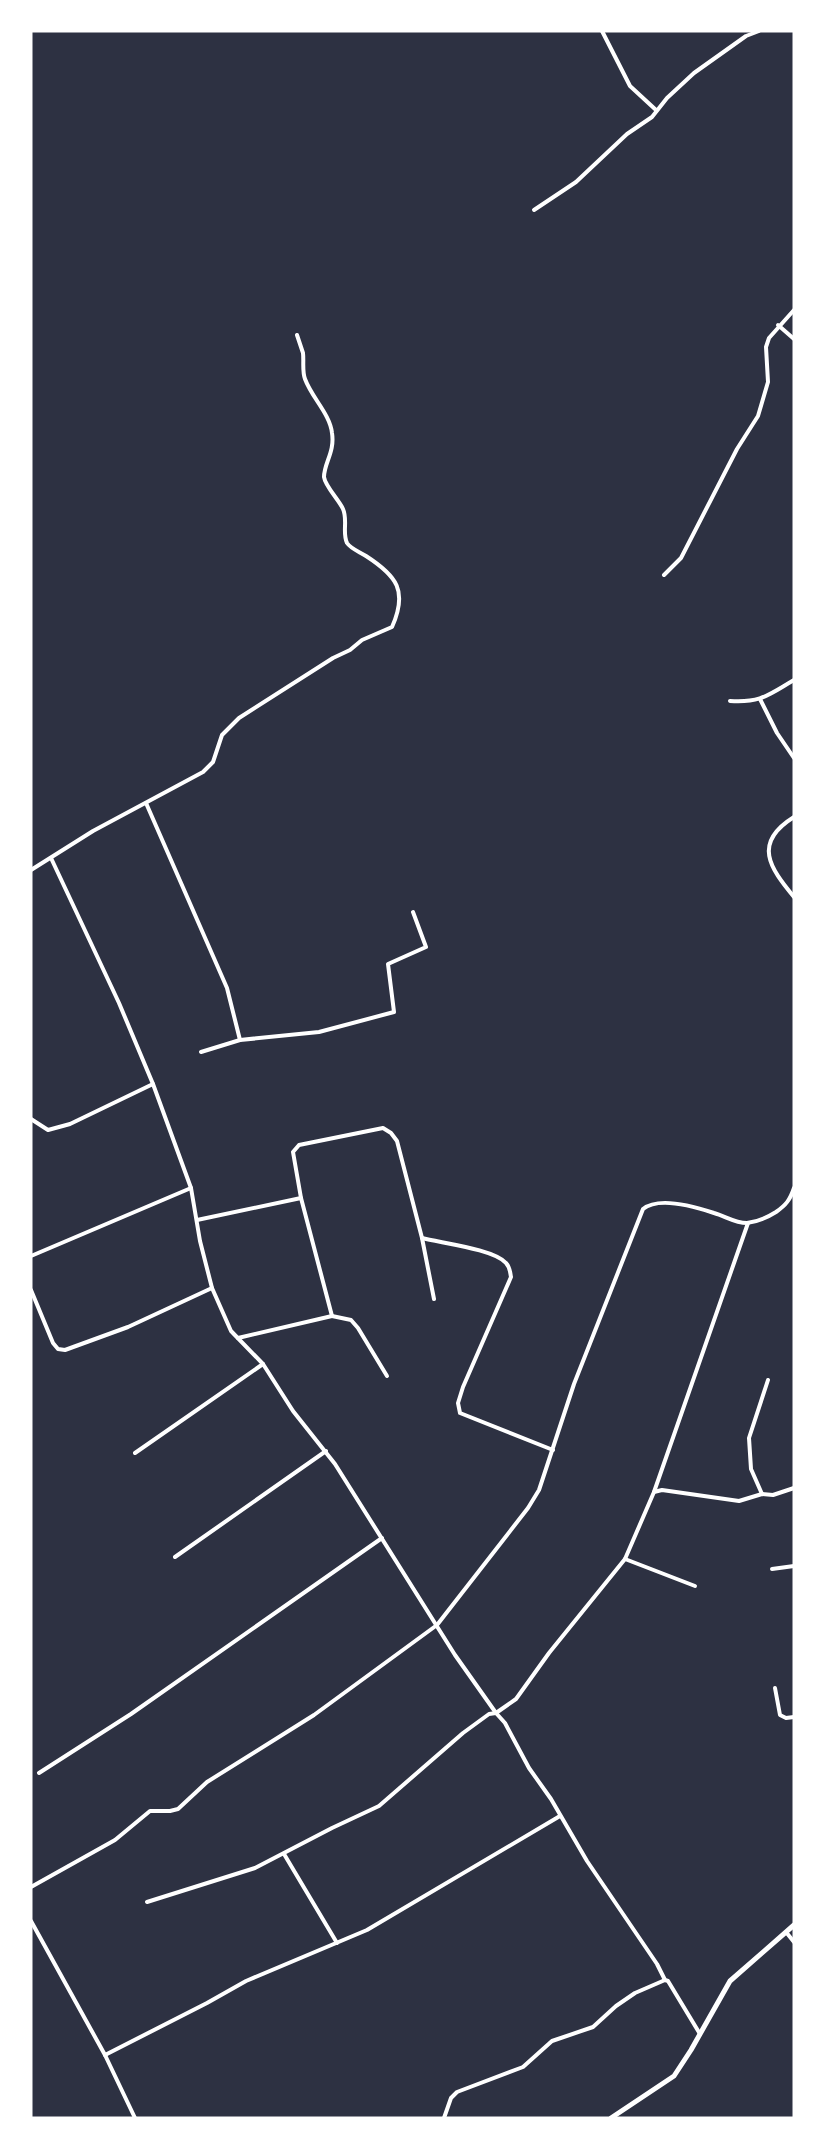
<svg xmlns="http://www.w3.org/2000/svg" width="825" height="2149" font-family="Poppins,sans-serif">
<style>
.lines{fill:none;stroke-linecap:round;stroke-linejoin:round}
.minor{stroke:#fff;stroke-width:4}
.tertiary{stroke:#fff;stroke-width:5}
</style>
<rect width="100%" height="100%" fill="#2d3142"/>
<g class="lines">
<g class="minor">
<path d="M602,31L630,86L656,110"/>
<path d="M534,210L576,182L627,134L652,117L667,98L694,73L746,36L759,31"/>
<path d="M778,325L794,339"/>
<path d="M664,575L681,558L737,449L758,416L768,382L766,347L769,338L794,310"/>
<path d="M760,699L777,733L794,758"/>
<path d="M730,701C761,703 768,695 794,680"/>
<path d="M146,803L227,988L240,1040"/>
<path d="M794,817C752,843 770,868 794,897"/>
<path d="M51,858L119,1003L153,1084L191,1188L200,1241L212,1288L231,1331L263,1364L293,1411L335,1464L455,1655L496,1713L505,1723L529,1768L551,1799L587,1861L657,1964L665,1980L668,1981L700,2034"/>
<path d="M31,870L93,831L203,772L213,762L222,735L239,718L333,658L350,650L362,640L392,627C408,591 397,576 366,556C360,552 351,549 347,543C342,533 348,520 343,509C339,500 325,486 324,477C324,463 335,452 332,433C330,414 312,398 305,379C302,371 304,362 303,353C301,347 299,341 297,335"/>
<path d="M201,1052L240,1040L319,1032L394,1012L388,964L426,947L413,912"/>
<path d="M31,1119L48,1130L70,1124L153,1084"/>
<path d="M197,1220L301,1198"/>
<path d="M422,1238C441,1243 494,1249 506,1263C510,1267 510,1272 511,1277L463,1387L458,1403L460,1413L553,1450"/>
<path d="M31,1256L191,1188"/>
<path d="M31,1290L53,1343L58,1349L65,1350L128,1327L212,1288"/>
<path d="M332,1316L351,1320L358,1328L387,1376"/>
<path d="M238,1338L332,1316L301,1198L293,1152L299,1145L383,1128L391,1133L397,1141L422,1238L434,1299"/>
<path d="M135,1453L263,1364"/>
<path d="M654,1492L748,1223"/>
<path d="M762,1494L751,1469L749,1438L768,1380"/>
<path d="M175,1557L326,1451"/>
<path d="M625,1559L695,1586"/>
<path d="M772,1569L794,1566"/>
<path d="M775,1688L780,1715L786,1718L794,1717"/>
<path d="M39,1773L131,1714L382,1538"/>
<path d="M284,1854L337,1943"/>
<path d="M31,1887L115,1840L150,1811H170L178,1809L207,1782L314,1715L437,1625L528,1508L539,1490L574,1384L643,1209C659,1196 696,1207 714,1213C725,1216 735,1223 747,1223C757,1222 768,1217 776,1212C786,1205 790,1200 794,1188"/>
<path d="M147,1902L255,1868L332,1828L379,1806L463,1733L489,1714L496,1713L516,1699L549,1653L625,1559L654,1492L662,1490L739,1501L762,1494L773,1495L794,1488"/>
<path d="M31,1921L105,2055L135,2118"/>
<path d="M786,1932L794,1942"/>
<path d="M105,2055L207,2003L246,1981L367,1930L560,1816"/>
<path d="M444,2118L451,2098L457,2092L523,2067L552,2041L593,2027L616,2006L635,1993L665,1980"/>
</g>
<path class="tertiary" d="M611,2118L674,2076L691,2050L730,1981L794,1925"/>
</g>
<rect width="825" height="2149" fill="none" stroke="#ffffff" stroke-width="65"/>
</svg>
